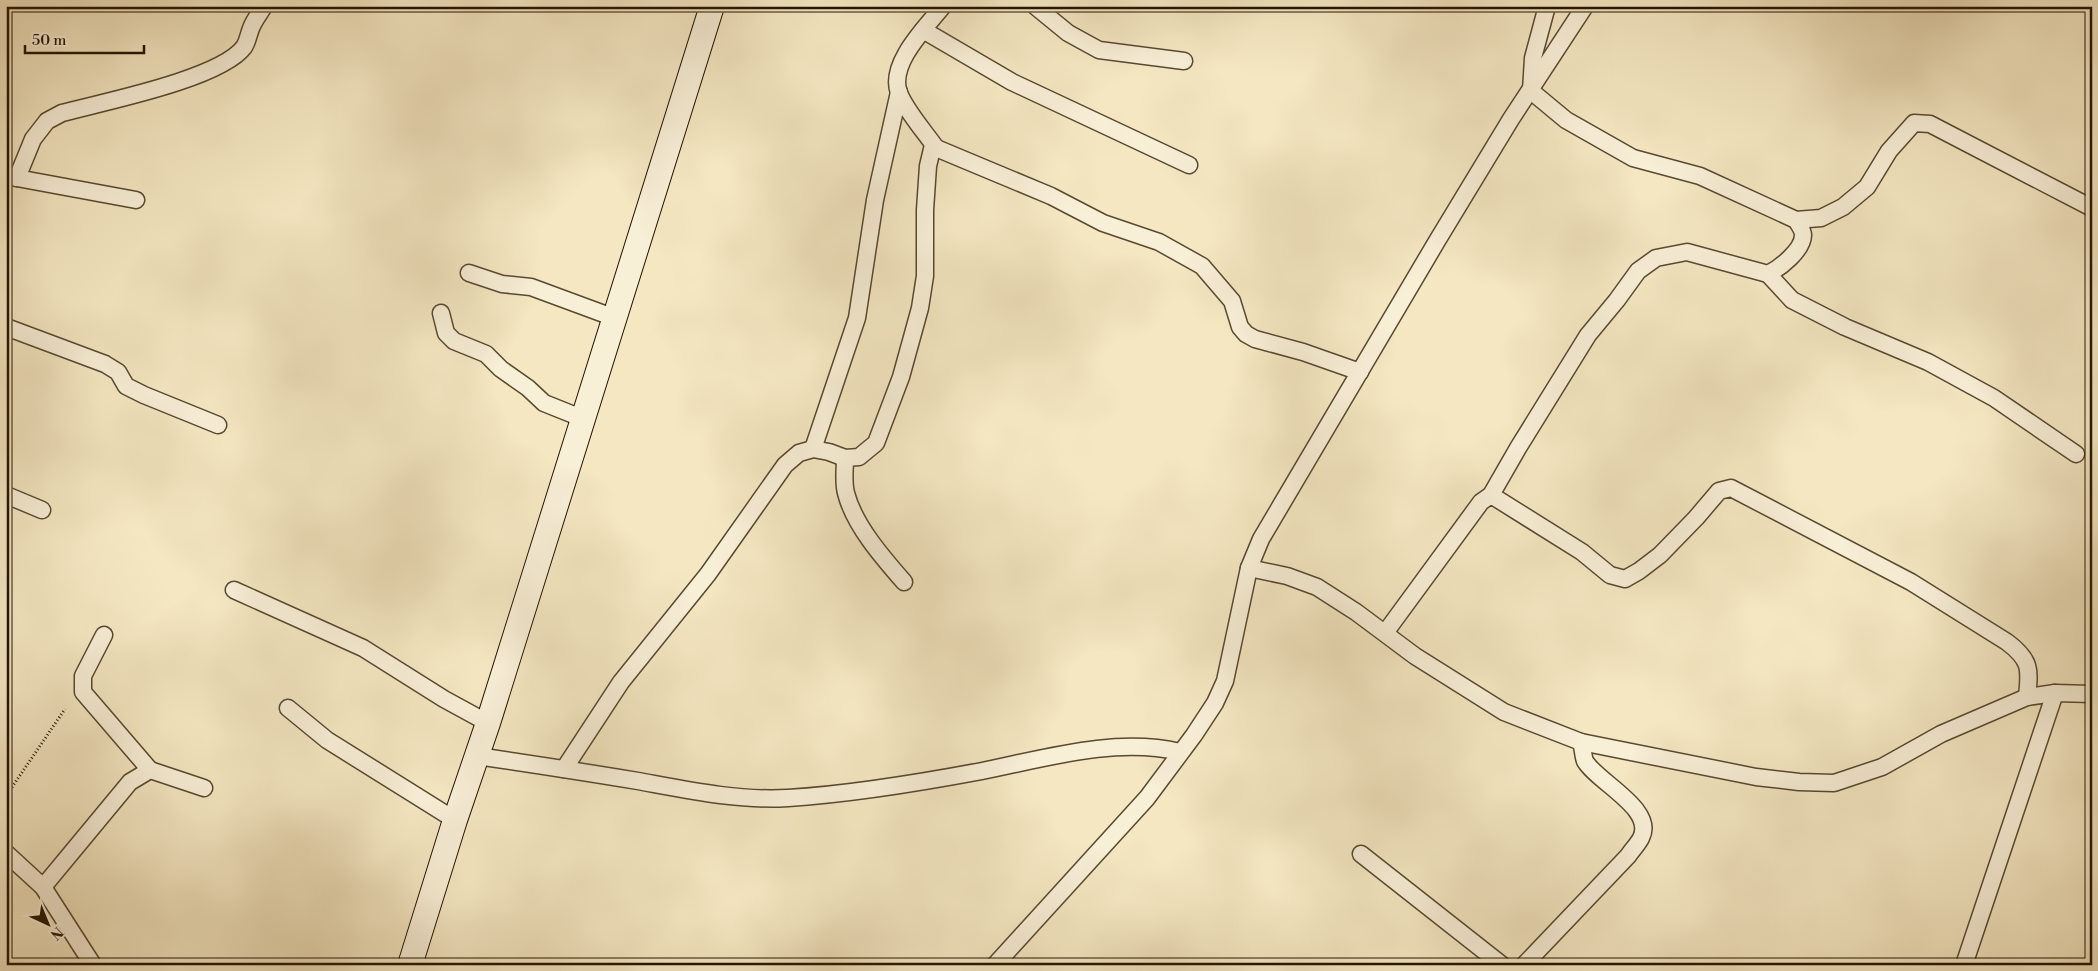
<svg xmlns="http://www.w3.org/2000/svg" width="2098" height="971" font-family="'Libre Bodoni',serif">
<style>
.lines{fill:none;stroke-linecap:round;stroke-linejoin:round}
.street-casing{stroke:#584930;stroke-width:19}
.secondary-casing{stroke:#241400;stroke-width:26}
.path{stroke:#241400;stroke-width:3;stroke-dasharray:1 2.5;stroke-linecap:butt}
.street{stroke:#f8efd7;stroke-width:16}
.secondary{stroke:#f8efd7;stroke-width:24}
</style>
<rect width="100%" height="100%" fill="#f4e7c2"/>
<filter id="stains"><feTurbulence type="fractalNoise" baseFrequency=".004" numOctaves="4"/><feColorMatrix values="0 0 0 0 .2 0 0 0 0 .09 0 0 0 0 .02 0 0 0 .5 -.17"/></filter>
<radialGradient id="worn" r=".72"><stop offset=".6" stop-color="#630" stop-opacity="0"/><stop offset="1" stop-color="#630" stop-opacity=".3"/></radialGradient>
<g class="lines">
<defs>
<g id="street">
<path d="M1035,6L1068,33L1099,50L1184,61"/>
<path d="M923,30L1012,82L1189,165"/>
<path d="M936,148C925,132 906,111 899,93C888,64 926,27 943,6"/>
<path d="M6,176L136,200"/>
<path d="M17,178L33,139L47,121L62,113C103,102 220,79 244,47C248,41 249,32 252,26C255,19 260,13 264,6"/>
<path d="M1796,220L1821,218L1843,207L1867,187L1889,151L1914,123L1930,124L2092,208"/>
<path d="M469,273L502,284L531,287L615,318"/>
<path d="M1768,274L1792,300L1845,327L1928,362L1994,398L2076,454"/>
<path d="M441,313L446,333L454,341L486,354L501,369L528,388L544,403L584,419"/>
<path d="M6,327L105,364L118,372L126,386L144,395L218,425"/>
<path d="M813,449L857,318L875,200L899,92"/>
<path d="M845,458C845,469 843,482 846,493C854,525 883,558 904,582"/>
<path d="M6,495L42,510"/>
<path d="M1491,495L1518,448L1588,335L1617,300L1638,271L1656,258L1687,252L1768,274C1780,268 1803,250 1803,235C1803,230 1799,225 1796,220L1700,176L1633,158L1566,120L1531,91L1533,58L1547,6"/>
<path d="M1249,568L1287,576L1317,587L1356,612L1415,656L1504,712L1581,742L1756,777L1799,782L1834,783L1882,767L1941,734L2027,697L2055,693L2092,694"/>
<path d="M234,590L363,648L444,699L488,723"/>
<path d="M1385,633L1481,502L1491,495L1582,552L1610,575L1625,579L1639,571L1660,555L1696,518L1719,491L1731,488L1911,582L2007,642C2031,660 2030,669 2027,697"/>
<path d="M104,635L83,676V692L150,770"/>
<path d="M288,708L327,740L455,820"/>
<path d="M477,756C531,764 584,772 638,781C687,790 738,801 788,798C853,794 918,783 982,771C1046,758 1116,737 1180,752"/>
<path d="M564,769L621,682L708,574L785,465L799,453L813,449L829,452L845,458L859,457L876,443L901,377L920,308L925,276V210L928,166L932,149L936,148L1051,196L1103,223L1159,242L1202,266L1232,301L1240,327L1246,334L1255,339L1303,352L1360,372"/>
<path d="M6,853L43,887L93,965"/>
<path d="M1361,854L1502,965"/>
<path d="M43,887L130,782L150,770L204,788"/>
<path d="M995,965L1147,798L1194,735L1215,703L1225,681L1249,568L1261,539L1437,241L1511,119L1585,6"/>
<path d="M1524,965L1628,856C1632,850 1638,844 1641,838C1656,809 1597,782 1585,761C1583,756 1583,748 1581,742"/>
<path d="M1964,965L2055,693"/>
</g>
<path id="secondary" d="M410,965L455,820L488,723L712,6"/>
</defs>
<use href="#street" class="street-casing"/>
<use href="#secondary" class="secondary-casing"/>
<path class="path" d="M6,796L65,709"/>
<use href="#street" class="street"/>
<use href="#secondary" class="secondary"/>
</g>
<rect width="2098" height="971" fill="none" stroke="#f4e7c2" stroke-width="25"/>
<rect x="8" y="8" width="2083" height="956" fill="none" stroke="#241400" stroke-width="2.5"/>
<rect x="12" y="12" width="2073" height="946" fill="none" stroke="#241400"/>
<g transform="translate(48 924) rotate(136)" stroke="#f8efd7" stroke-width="4" paint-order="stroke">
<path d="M0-4L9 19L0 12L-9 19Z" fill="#241400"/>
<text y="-8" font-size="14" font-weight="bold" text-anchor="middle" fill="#241400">N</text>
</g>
<path d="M25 45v8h119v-8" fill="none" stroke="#241400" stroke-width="2.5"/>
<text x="32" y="45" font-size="15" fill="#241400" stroke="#f8efd7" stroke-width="4" paint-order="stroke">50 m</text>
<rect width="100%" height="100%" filter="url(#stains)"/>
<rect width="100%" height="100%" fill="url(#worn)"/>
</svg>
